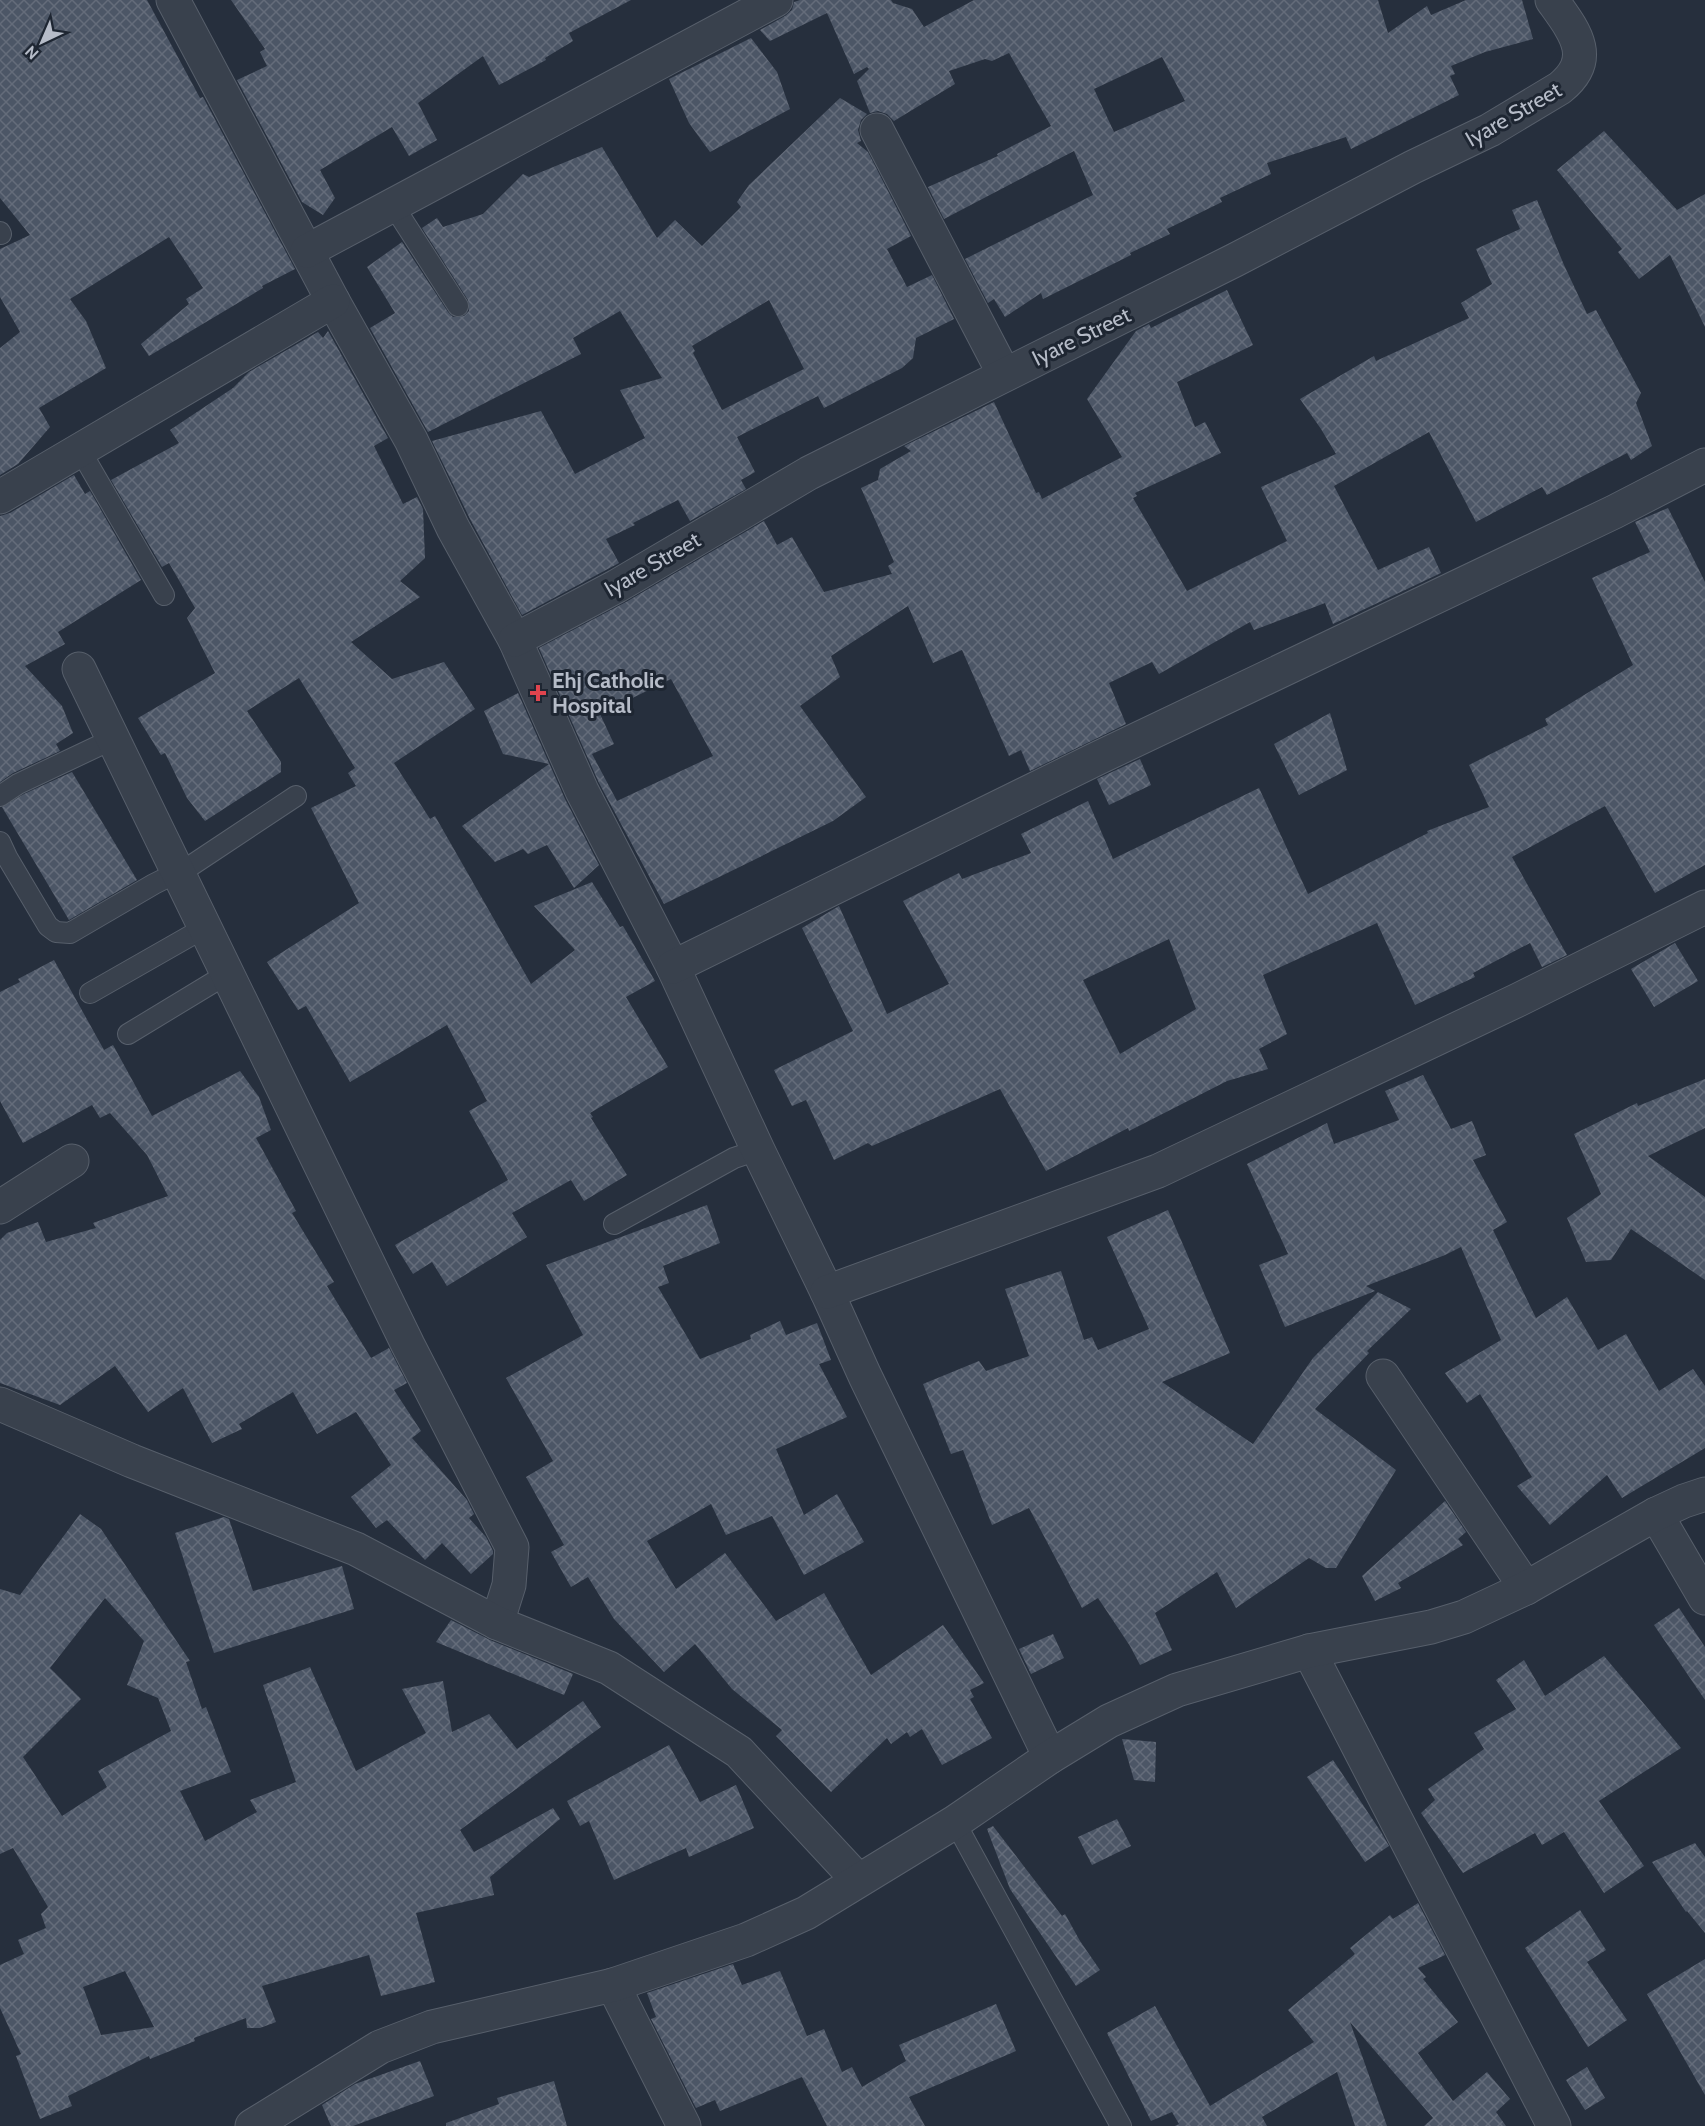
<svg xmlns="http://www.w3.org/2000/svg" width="1705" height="2126" font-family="Cabin,sans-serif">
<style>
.building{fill:url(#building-cross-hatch);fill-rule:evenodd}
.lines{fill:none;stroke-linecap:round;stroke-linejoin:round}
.service-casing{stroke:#575f6b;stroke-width:22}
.minor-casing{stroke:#575f6b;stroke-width:35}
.service{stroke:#39414d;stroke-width:20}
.minor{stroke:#39414d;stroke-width:33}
.health-dot{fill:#e0444e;stroke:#1e2632;stroke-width:2}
.labels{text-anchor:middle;stroke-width:6;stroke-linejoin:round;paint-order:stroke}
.street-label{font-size:22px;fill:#b6bcc8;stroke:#1e2632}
.poi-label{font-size:22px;font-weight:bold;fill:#b6bcc8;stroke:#1e2632;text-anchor:start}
</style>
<defs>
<pattern id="building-cross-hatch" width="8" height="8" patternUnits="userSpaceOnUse" patternTransform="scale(1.5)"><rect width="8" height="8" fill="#4c5666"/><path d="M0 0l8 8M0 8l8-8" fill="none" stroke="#646c7a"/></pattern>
</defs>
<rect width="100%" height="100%" fill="#262f3d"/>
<g class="building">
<path d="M0,0H147L200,98L203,97L295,269L262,286L263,288L149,356L141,344L189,304L186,299L203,288L169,237L70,299L86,321L106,368L39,408L50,427L18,464L0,475V348L20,332L0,297V249L30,235L0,198Z"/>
<path d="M231,0H631L569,33L573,41L545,58L546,60L499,85L483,56L418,103L437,140L409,156L392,127L320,170L335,198L323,215L302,202L237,80L267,66L260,52L265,49Z"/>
<path d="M800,0H891L893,3L912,9L924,27L974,0H1378L1388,33L1427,6L1431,15L1466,0H1522L1533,39L1485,52L1451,66L1455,74L1450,76L1459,95L1351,149L1346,137L1267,163L1271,174L1220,198L1222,202L1167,229L1170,234L1130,253L1131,255L1043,299L1041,293L1005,317L994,299L988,303L965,259L1093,195L1074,151L944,219L928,187L998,156L997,154L1051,126L1009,53L992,61L985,59L949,71L955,84L894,121L887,114L878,111L870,113L857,81L869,69L867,67L854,74L827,13L770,41L760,30L785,16L792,10L794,2ZM1162,57L1185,101L1114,132L1094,89Z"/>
<path d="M751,38L777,72L790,109L710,152L689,123L669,79Z"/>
<path d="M840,98L867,114L861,120L858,130L861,141L857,143L868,152L911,236L887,249L907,287L932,275L954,319L916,338L913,358L902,368L824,408L818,396L737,437L755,472L741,480L746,489L690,521L678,500L633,523L635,525L606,539L619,563L522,615L470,519L432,441L541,411L575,474L645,438L620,390L662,378L620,311L573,338L581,354L428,432L370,328L395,313L367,267L402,242L448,312L453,317L464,316L469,311L468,300L422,228L437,218L443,227L483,214L523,174L529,177L602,147L657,238L675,220L702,246L741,207L737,202L749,185ZM769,300L804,369L722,410L693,353L695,351L692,346Z"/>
<path d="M1604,131L1677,210L1705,194V327L1670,255L1639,279L1618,252L1622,249L1557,170Z"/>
<path d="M1537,200L1564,265L1587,314L1596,310L1641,393L1636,403L1652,446L1631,460L1627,453L1547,495L1542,487L1476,522L1429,432L1334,486L1378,570L1429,547L1441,573L1333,624L1325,603L1254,630L1250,622L1159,674L1152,662L1109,683L1126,724L1030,771L1021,750L1009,756L962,650L933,663L908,606L831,656L840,677L800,706L866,797L833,821L664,904L599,783L539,648L626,602L764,521L777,545L792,537L824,592L892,574L888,566L894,562L861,488L878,480L880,469L911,451L904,446L994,402L1036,493L1039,492L1042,499L1122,457L1087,399L1136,331L1149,324L1151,328L1227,290L1253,345L1177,382L1195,427L1205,422L1221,453L1135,493L1137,496L1133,498L1187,591L1287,541L1261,487L1336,454L1321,429L1300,399L1374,356L1376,361L1469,318L1461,303L1492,284L1476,249L1520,229L1512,210ZM671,679L713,756L617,801L592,754L614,744L600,714Z"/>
<path d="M328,331L388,438L374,446L403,504L417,497L423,509L425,558L400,581L420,597L351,642L392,679L444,662L475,709L394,763L430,819L435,816L531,984L575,950L534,906L592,882L620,927L623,926L655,981L626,997L668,1067L590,1113L593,1117L591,1118L627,1175L584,1201L571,1180L512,1213L527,1237L447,1286L432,1262L413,1274L395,1245L508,1180L469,1111L487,1101L447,1025L350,1082L306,1006L298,1010L267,962L359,903L311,808L356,786L348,773L355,768L299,678L247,711L281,762V772L205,821L187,798L165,753L161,755L138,718L215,673L187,618L195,608L169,563L162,567L111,480L179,443L170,430L233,388L249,372L318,332L323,338Z"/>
<path d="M74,475L85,494L90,491L141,580L58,632L65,644L25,666L62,706L73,733L56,744L60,751L13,773L0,782V516L10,513Z"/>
<path d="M1668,508L1705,582V865L1655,893L1605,806L1512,857L1567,955L1542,967L1530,943L1473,973L1475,977L1415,1005L1377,923L1263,975L1287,1034L1259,1049L1268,1069L1227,1081L1129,1131L1128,1128L1046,1171L1000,1089L872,1146L868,1143L834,1160L806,1100L792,1106L774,1070L853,1031L802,928L839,906L887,1014L949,984L903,901L959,873L962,879L1031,853L1021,834L1088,801L1113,859L1259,788L1308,894L1428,833L1427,831L1489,807L1469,765L1548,725L1545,719L1633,665L1592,578L1650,552L1635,522ZM1169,939L1196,1009L1120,1054L1083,980Z"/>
<path d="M518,693L565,799L599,865L574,888L547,845L528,854L523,849L495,862L462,826L549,764L503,754L484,711Z"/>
<path d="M1330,713L1347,770L1299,795L1274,744Z"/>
<path d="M1140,759L1151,785L1109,805L1097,779Z"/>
<path d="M72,772L137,880L69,920L2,807L24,794Z"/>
<path d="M1675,943L1698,981L1654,1007L1631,969Z"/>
<path d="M54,960L104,1050L113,1045L152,1116L240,1071L259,1097L271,1130L256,1138L296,1211L292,1213L334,1282L327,1286L371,1358L389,1348L407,1383L394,1390L421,1431L412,1438L467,1500L474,1514L469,1518L486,1537L493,1551V1554L471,1574L442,1543L425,1560L387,1520L376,1528L351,1497L391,1465L356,1412L317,1434L293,1392L239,1424L242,1429L212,1443L183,1388L148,1412L115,1366L60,1405L0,1383V1240L7,1233L38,1222L46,1242L96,1228L93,1223L168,1196L147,1155L110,1113L100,1118L92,1105L23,1143L0,1101V992L20,982L18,979Z"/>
<path d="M1423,1075L1451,1129L1472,1121L1486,1155L1473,1160L1507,1222L1493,1230L1536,1318L1567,1297L1598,1350L1626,1334L1659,1391L1693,1369L1705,1386V1448L1622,1498L1607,1475L1550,1525L1517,1486L1532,1477L1480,1394L1467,1403L1445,1373L1501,1340L1461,1247L1445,1255L1366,1286L1375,1291L1285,1327L1259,1265L1288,1254L1247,1164L1327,1123L1334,1144L1399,1120L1385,1091Z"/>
<path d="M1705,1079V1128L1648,1156L1705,1197V1280L1631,1229L1611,1260L1586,1262L1567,1218L1601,1194L1574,1134L1637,1103L1638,1106Z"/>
<path d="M707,1205L720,1243L663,1266L669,1283L658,1287L700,1359L751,1339L750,1335L780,1321L786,1335L817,1323L831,1360L819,1364L847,1417L776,1449L804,1515L837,1494L864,1542L804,1575L772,1516L726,1535L711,1504L647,1541L676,1589L725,1553L776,1621L824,1593L871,1675L943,1625L984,1683L970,1690L974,1697L970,1699L992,1738L942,1765L922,1729L910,1737L907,1732L891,1744L887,1738L831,1792L776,1736L782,1730L732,1689L695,1644L664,1672L614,1619L588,1577L571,1587L551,1552L564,1545L526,1477L553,1461L506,1378L583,1335L546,1265Z"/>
<path d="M1168,1210L1230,1353L1162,1382L1253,1444L1313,1358L1378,1292L1411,1309L1367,1351L1369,1353L1315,1409L1396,1470L1336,1568H1326L1309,1558L1236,1608L1217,1572L1155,1613L1172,1650L1140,1665L1130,1646L1098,1598L1082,1608L1029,1508L992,1525L963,1450L951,1454L923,1384L979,1361L986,1371L1029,1356L1005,1289L1061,1271L1084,1340L1092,1337L1098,1350L1149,1329L1107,1237Z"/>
<path d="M1445,1501L1466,1532L1458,1539L1463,1545L1398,1583L1401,1588L1375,1601L1362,1576Z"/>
<path d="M80,1514L101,1529L190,1661L186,1662L202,1709L206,1707L231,1772L180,1791L205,1841L257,1812L250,1800L296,1782L263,1685L310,1667L356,1771L426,1733L402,1689L443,1681L452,1732L489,1714L517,1749L583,1701L601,1727L460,1830L474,1852L553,1808L560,1819L490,1877L494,1895L416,1913L435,1982L381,1996L369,1955L262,1986L276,2022L260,2028H247L246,2018L194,2038L195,2041L150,2059L149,2056L68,2096L72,2106L40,2119L16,2056L21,2054L0,2008V1965L24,1954L18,1940L46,1928L41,1914L48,1907L13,1848L0,1854V1589L20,1595ZM105,1598L144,1641L127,1685L158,1698L171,1731L98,1771L107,1787L62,1816L23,1757L81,1699L50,1668ZM125,1971L154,2027L101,2035L83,1987Z"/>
<path d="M224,1517L229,1519L253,1591L342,1566L354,1609L214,1653L175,1533Z"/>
<path d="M1679,1608L1705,1647V1700L1654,1625Z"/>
<path d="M451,1620L490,1640L573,1674L564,1695L436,1642Z"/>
<path d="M1053,1634L1064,1658L1031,1674L1019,1649Z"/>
<path d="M1604,1656L1681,1748L1599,1801L1644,1866L1604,1893L1564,1832L1542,1845L1535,1833L1463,1873L1421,1813L1435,1800L1428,1789L1484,1749L1474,1733L1516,1709L1496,1680L1524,1660L1545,1696Z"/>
<path d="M1122,1739L1156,1742L1155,1782L1134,1780Z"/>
<path d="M669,1745L700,1802L736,1785L754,1828L689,1857L686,1848L614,1880L589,1821L580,1826L567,1801Z"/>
<path d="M1333,1760L1381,1832L1389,1846L1365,1862L1307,1777Z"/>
<path d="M1117,1819L1131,1846L1092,1865L1078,1837Z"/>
<path d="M993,1826L1062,1916L1065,1914L1080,1941L1100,1970L1076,1986L1010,1889L987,1829Z"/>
<path d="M1695,1843L1705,1857V1933L1687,1911L1686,1912L1652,1862Z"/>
<path d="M1418,1903L1445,1955L1418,1968L1426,1977L1423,1979L1458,2022L1418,2053L1453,2101L1487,2072L1510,2099L1496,2112L1506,2126H1424L1433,2118L1350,2022L1387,2126H1355L1337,2072L1262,2117L1267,2126H1175L1179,2124L1172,2112L1151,2121L1107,2033L1155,2006L1210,2106L1314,2042L1288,2010L1355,1954L1350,1948L1390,1915L1393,1919Z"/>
<path d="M1580,1910L1606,1950L1587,1962L1627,2020L1588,2047L1525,1948Z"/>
<path d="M1705,1959V2095L1647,1994Z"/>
<path d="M733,1964L742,1985L780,1971L807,2036L824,2029L842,2072L852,2067L862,2087L906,2061L899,2045L996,2004L1016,2051L909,2097L925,2126H827L802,2077L720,2111L715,2100L696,2108L651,2019L656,2017L647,1993Z"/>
<path d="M420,2061L434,2096L353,2126H331L322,2105L355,2084Z"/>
<path d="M1587,2067L1605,2098L1585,2110L1566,2080Z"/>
<path d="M554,2081L567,2126H446V2123L499,2104L497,2098Z"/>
</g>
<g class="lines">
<defs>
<g id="service">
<path d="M393,205L458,306"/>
<path d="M0,232L1,234"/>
<path d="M80,450L164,595"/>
<path d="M0,796L18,784L113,739"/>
<path d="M0,842L7,857L48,926L56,932L70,933L154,884L192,865L296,796"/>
<path d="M90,993L204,928"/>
<path d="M128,1034L227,974"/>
<path d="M614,1224L734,1158L758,1150"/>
<path d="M955,1822L1121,2126"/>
</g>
<g id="minor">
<path d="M173,0L333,301L411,440L453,528L515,640L582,791L673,967L758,1150L827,1292L865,1376L1050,1757"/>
<path d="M877,130L1004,374"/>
<path d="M307,251L776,0"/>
<path d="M0,497L333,301"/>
<path d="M515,640L617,586L809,473L1235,260L1413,167L1490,130L1560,88C1597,58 1574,31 1552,0"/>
<path d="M79,669L408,1345L512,1547L509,1585L497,1623"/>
<path d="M673,967L1098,758L1614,512L1705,465"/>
<path d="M0,1207L72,1161"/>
<path d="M827,1292L1158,1171L1518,1000L1705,907"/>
<path d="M1383,1376L1526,1588"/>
<path d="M0,1404L132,1461L356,1549L497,1623L609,1668L739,1752L858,1880"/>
<path d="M1656,1514L1705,1598"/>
<path d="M1309,1651L1554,2126"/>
<path d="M613,1985L684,2126"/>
<path d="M252,2126L380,2047L432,2027L613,1985L746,1940L806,1913L955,1822L1050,1757L1109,1721L1177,1690L1309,1651L1431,1627L1464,1617L1526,1588L1656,1514L1684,1501L1705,1494"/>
</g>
</defs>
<use href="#service" class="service-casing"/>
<use href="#minor" class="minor-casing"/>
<use href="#service" class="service"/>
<use href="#minor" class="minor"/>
</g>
<path class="health-dot" d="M535 684h6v6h6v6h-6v6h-6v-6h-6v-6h6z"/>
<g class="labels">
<g class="street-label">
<text transform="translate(1513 114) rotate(-30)" y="8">Iyare Street</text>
<text transform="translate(1081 336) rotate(-26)" y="8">Iyare Street</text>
<text transform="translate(652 564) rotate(-30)" y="8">Iyare Street</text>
</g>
<g class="poi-label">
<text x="552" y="688">Ehj Catholic<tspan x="552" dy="25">Hospital</tspan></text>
</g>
</g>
<g transform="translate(42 42) rotate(224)" stroke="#1e2632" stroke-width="4.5" paint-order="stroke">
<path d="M0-4.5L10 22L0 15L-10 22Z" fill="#b6bcc8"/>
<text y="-9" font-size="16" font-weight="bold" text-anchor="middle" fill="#b6bcc8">N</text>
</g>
</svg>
